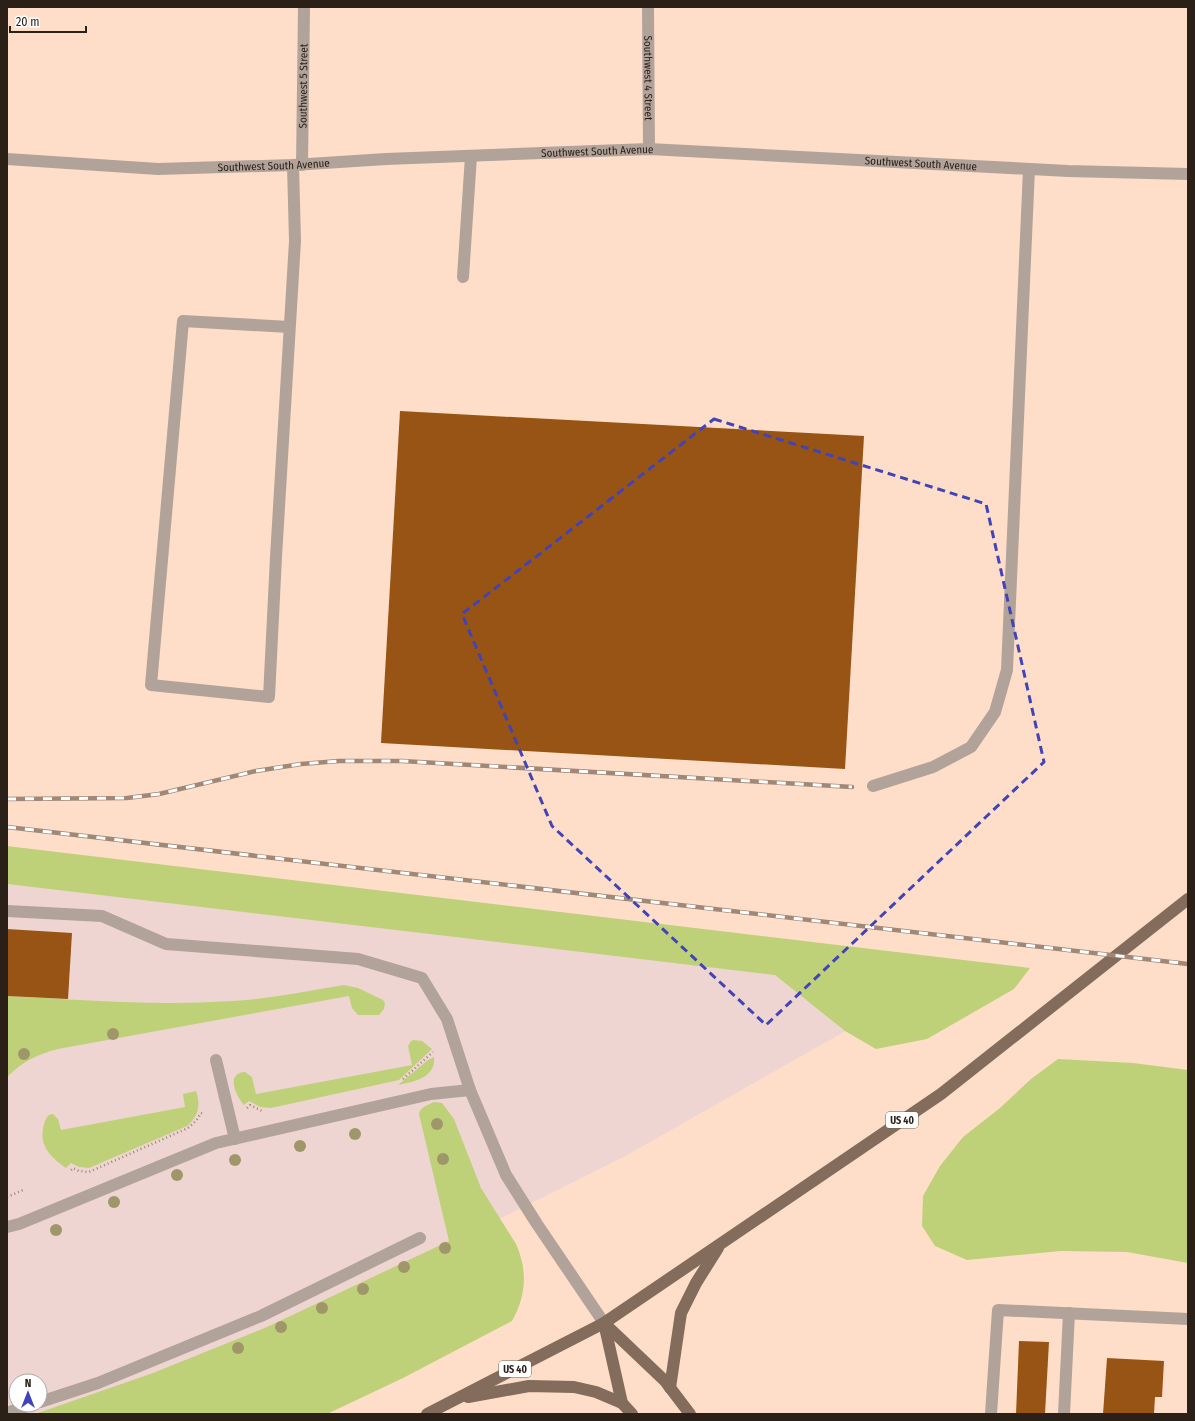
<svg xmlns="http://www.w3.org/2000/svg" width="1195" height="1421" font-family="'Fira Sans Condensed',sans-serif">
<style>
.commercial{fill:#efd5d1;fill-rule:evenodd}
.green{fill:#bed179}
.building{fill:#985414}
.lines{fill:none;stroke-linecap:round;stroke-linejoin:round}
.path{stroke:#998374;stroke-width:2.5;stroke-dasharray:1 3;stroke-linecap:butt}
.minor{stroke:#b1a39a;stroke-width:12}
.major{stroke:#836c5b;stroke-width:12}
.rail-casing{stroke:#9f8878;stroke-width:4.5}
.rail{stroke:#fff;stroke-width:3;stroke-dasharray:9;stroke-linecap:butt}
.tree{fill:#9f976a}
.marked{fill:none;stroke:#4144b9;stroke-width:3;stroke-dasharray:8 5;stroke-linejoin:round}
.labels{text-anchor:middle;stroke-width:4;stroke-linejoin:round;paint-order:stroke}
.shield{fill:#fff;stroke:#6b635d;stroke-width:1}
.shield-label{font-size:10px;font-weight:bold;fill:#2b2018}
.street-label{font-size:11px;fill:#2b2018;stroke:#fff}
</style>
<rect width="100%" height="100%" fill="#fedec8"/>
<path class="commercial" d="M7,884L916,991L627,1155L428,1255L244,1343L42,1414H7ZM16,1381H40V1405H16Z"/>
<g class="green">
<path d="M7,846L1030,968L1014,989L927,1039L876,1049L845,1031L775,975L7,884Z"/>
<path d="M344,985L358,988L383,1000L385,1003L384,1009L379,1015H358L352,1008L349,996L58,1049C38,1054 22,1062 7,1077V996C82,1000 157,1006 232,1001C270,999 307,991 344,985Z"/>
<path d="M414,1040L422,1041L432,1049L399,1080L271,1108L260,1107L249,1101L244,1105C236,1096 225,1073 245,1072L252,1077L256,1094L412,1065L408,1046L411,1041Z"/>
<path d="M434,1057C436,1078 413,1082 398,1085L428,1060Z"/>
<path d="M1058,1059L1133,1063L1188,1070V1263L1127,1252L1061,1251L967,1260L935,1246L922,1226L923,1196L940,1166L963,1137L1000,1108L1031,1079Z"/>
<path d="M196,1091C201,1105 199,1116 187,1126L89,1168L79,1167L71,1163L66,1168C49,1156 37,1144 45,1121C47,1117 48,1114 53,1114L58,1119L61,1130L185,1107L183,1094Z"/>
<path d="M434,1102L442,1103L454,1119L481,1188L516,1244C528,1270 526,1297 512,1321L403,1378L327,1414H35L153,1373L267,1327L449,1241L419,1114C420,1107 428,1105 434,1102Z"/>
</g>
<g class="building">
<path d="M400,411L864,436L845,769L381,743Z"/>
<path d="M7,929L72,933L68,999L7,996Z"/>
<path d="M1019,1341L1049,1342L1045,1414H1016Z"/>
<path d="M1107,1358L1164,1361L1162,1397H1155L1154,1414H1103Z"/>
</g>
<g class="lines">
<g class="path">
<path d="M403,1079L433,1052"/>
<path d="M247,1108L250,1105L262,1111"/>
<path d="M71,1170L73,1168L79,1171L89,1172L188,1128L196,1121L201,1113L203,1114"/>
<path d="M7,1197L23,1190"/>
</g>
<g class="minor">
<path id="s1" d="M648,7L649,149"/>
<path id="s2" d="M7,159L158,169L293,165L386,159L649,149L1068,171L1188,174"/>
<path id="s3" d="M302,165L304,7"/>
<path d="M463,277L471,156"/>
<path d="M289,327L183,321L151,685L269,697L276,557L295,241L293,165"/>
<path d="M873,786L933,767L971,747L995,712L1007,670L1029,169"/>
<path d="M7,911L102,916L166,944L358,959L422,978L447,1019L470,1090L506,1175L537,1224L604,1323"/>
<path d="M216,1060L235,1139"/>
<path d="M7,1227L19,1224L216,1143L431,1094L470,1090"/>
<path d="M40,1402L98,1383L261,1316L420,1238"/>
<path d="M7,1413L30,1405"/>
<path d="M991,1414L998,1310L1188,1319"/>
<path d="M1064,1414L1069,1313"/>
</g>
<g class="major">
<path d="M604,1323L665,1381L690,1414"/>
<path d="M604,1323L622,1403L632,1414"/>
<path d="M670,1388L681,1313L696,1283L718,1248"/>
<path d="M468,1397L529,1386L574,1387L596,1392L622,1403"/>
<path d="M427,1414L604,1323L941,1094L1188,899"/>
</g>
<defs>
<g id="rail">
<path d="M7,799L127,798L159,794L256,771L301,764L339,761H402L852,787"/>
<path d="M7,827L1188,964"/>
</g>
</defs>
<use href="#rail" class="rail-casing"/>
<use href="#rail" class="rail"/>
</g>
<g class="tree">
<circle cx="113" cy="1034" r="6"/>
<circle cx="24" cy="1054" r="6"/>
<circle cx="437" cy="1124" r="6"/>
<circle cx="355" cy="1134" r="6"/>
<circle cx="300" cy="1146" r="6"/>
<circle cx="443" cy="1159" r="6"/>
<circle cx="235" cy="1160" r="6"/>
<circle cx="177" cy="1175" r="6"/>
<circle cx="114" cy="1202" r="6"/>
<circle cx="56" cy="1230" r="6"/>
<circle cx="445" cy="1248" r="6"/>
<circle cx="404" cy="1267" r="6"/>
<circle cx="363" cy="1289" r="6"/>
<circle cx="322" cy="1308" r="6"/>
<circle cx="281" cy="1327" r="6"/>
<circle cx="238" cy="1348" r="6"/>
</g>
<path class="marked" d="M714,419L986,504L1044,762L766,1025L552,826L462,614Z"/>
<g class="labels">
<g class="shield">
<rect x="886" y="1112" width="32" height="16" rx="3"/>
<rect x="499" y="1361" width="32" height="16" rx="3"/>
</g>
<g class="shield-label">
<text x="902" y="1124">US 40</text>
<text x="515" y="1373">US 40</text>
</g>
<g class="street-label">
<text dy="4" stroke="none"><textPath href="#s1" startOffset="71">Southwest 4 Street</textPath></text>
<text dy="4" stroke="none"><textPath href="#s3" startOffset="79">Southwest 5 Street</textPath></text>
<text dy="4" stroke="none"><textPath href="#s2" startOffset="591">Southwest South Avenue</textPath></text>
<text dy="4" stroke="none"><textPath href="#s2" startOffset="915">Southwest South Avenue</textPath></text>
<text dy="4" stroke="none"><textPath href="#s2" startOffset="267">Southwest South Avenue</textPath></text>
</g>
</g>
<rect width="1195" height="1421" fill="none" stroke="#2b2018" stroke-width="16"/>
<g transform="translate(28 1393)"><circle r="19" fill="#ffffff" stroke="#aaa6a3"/>
<path d="M0-3L7 15L0 10L-7 15Z" fill="#4144b9"/>
<text y="-6" font-size="11" font-weight="bold" text-anchor="middle" fill="#2b2018">N</text>
</g>
<path d="M10 26v6h76v-6" fill="none" stroke="#2b2018" stroke-width="2"/>
<text x="16" y="26" font-size="12" fill="#2b2018" stroke="#ffffff" stroke-width="3" paint-order="stroke">20 m</text>
</svg>
